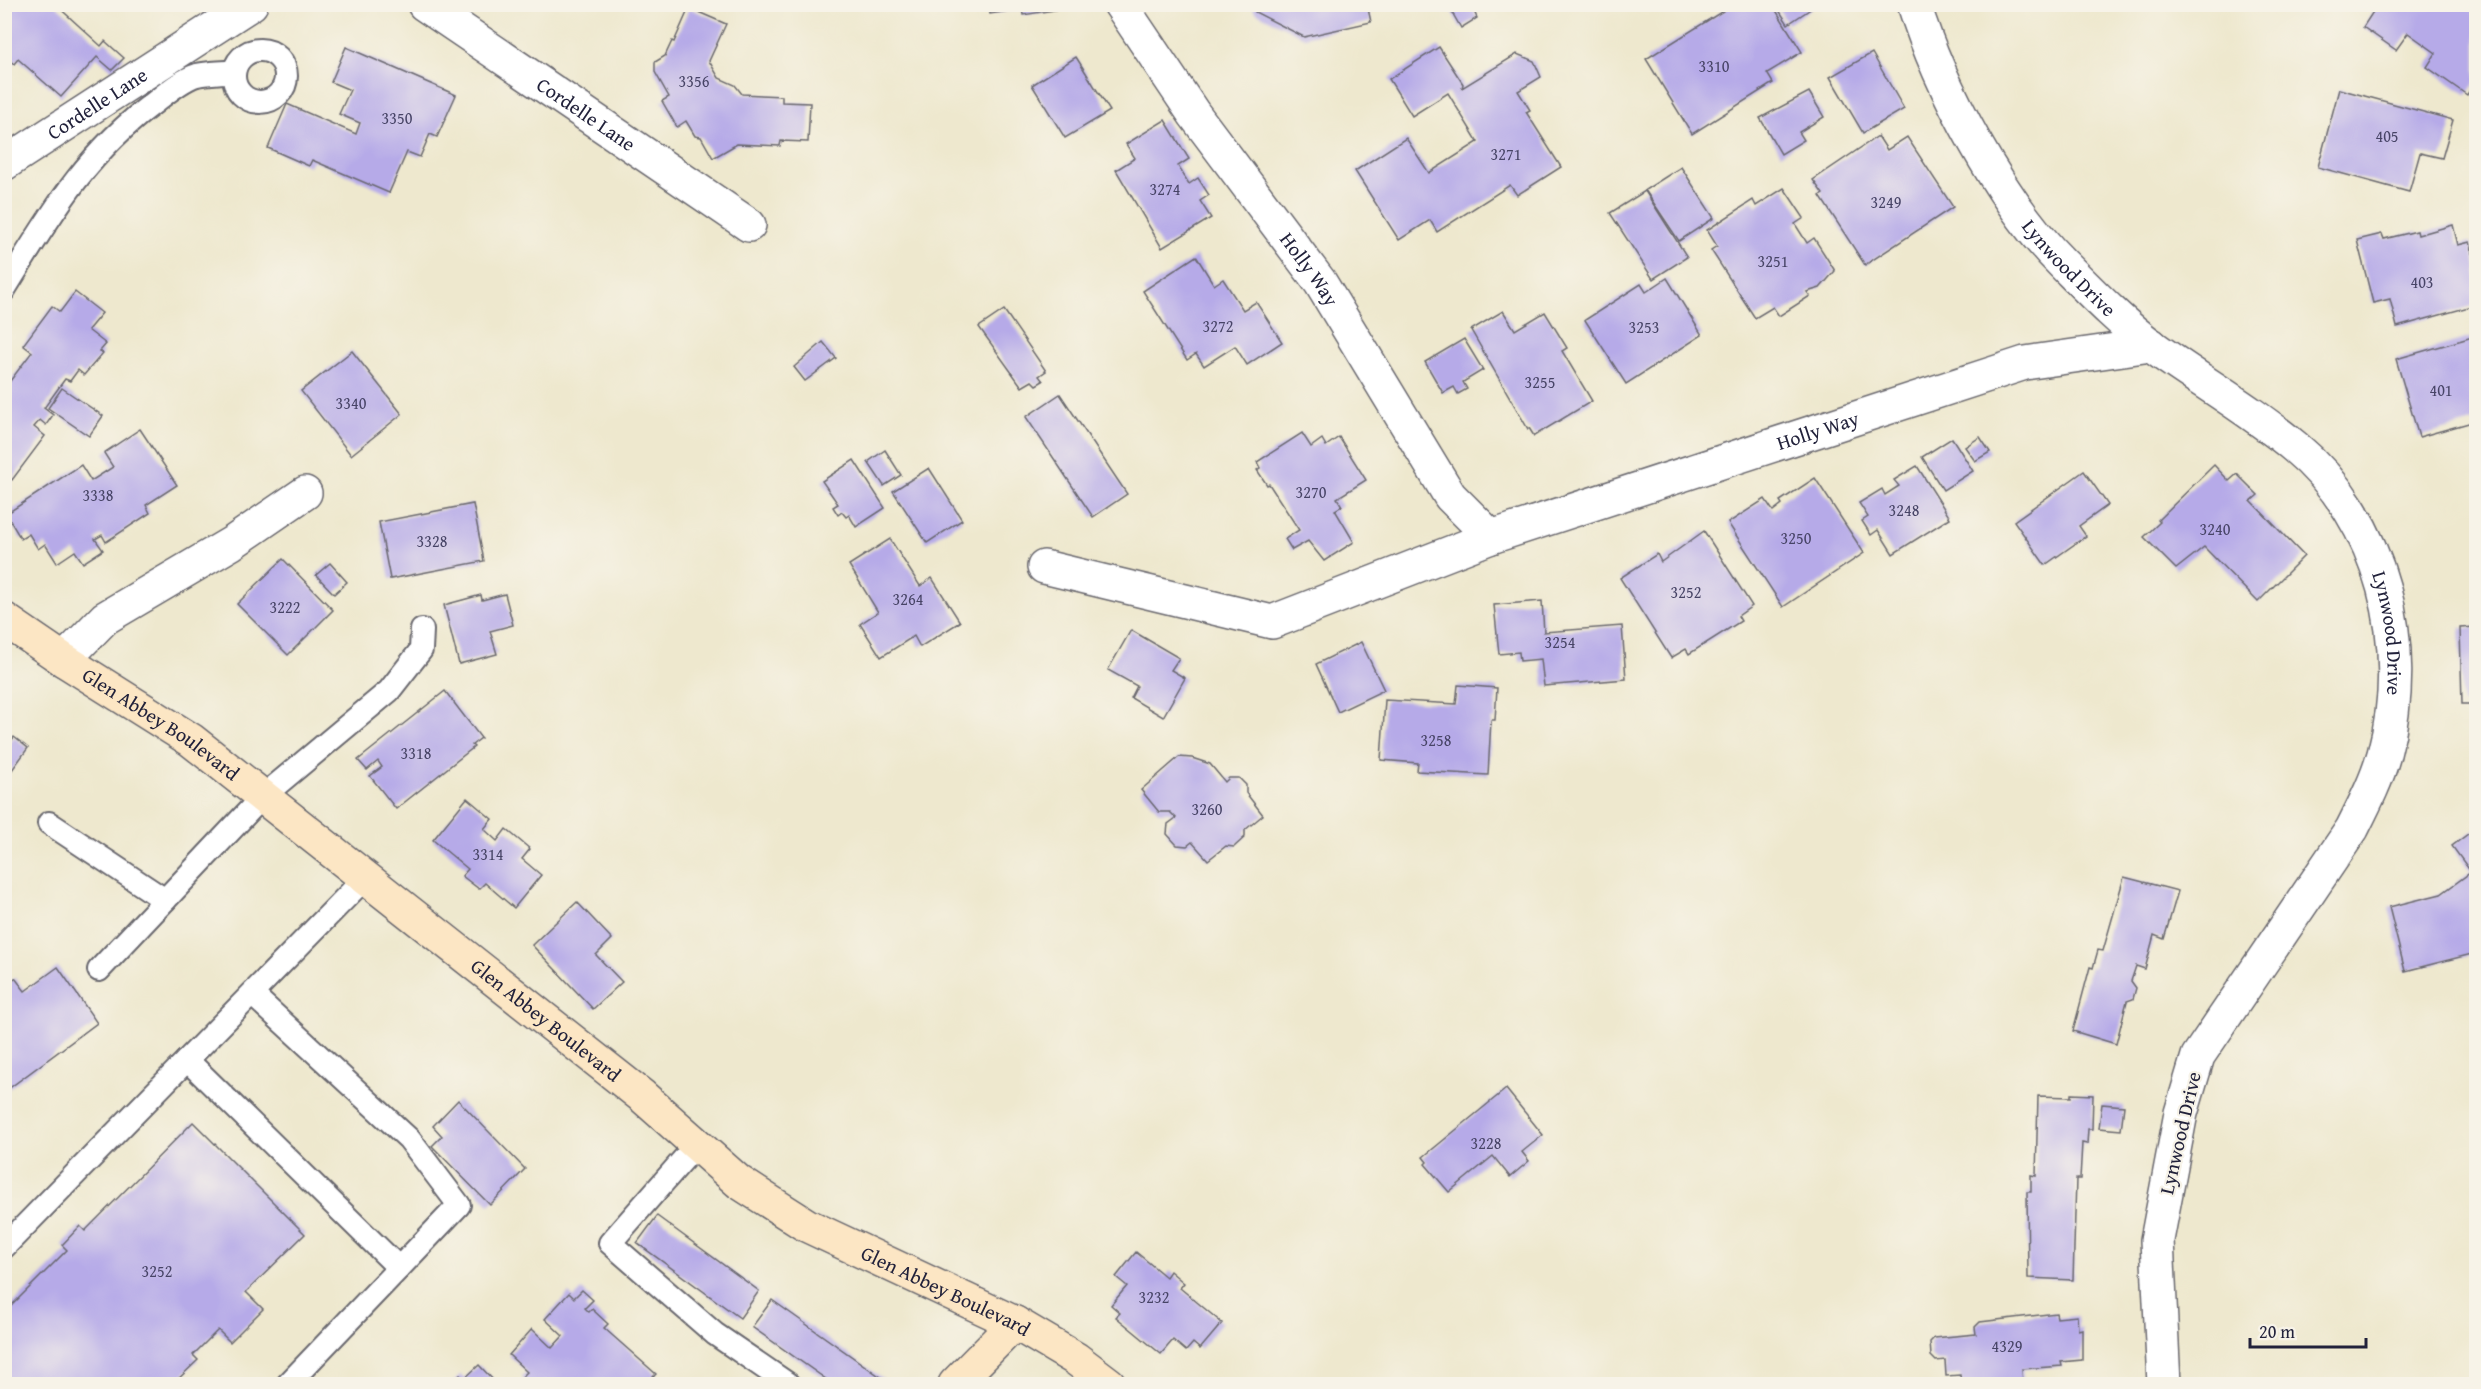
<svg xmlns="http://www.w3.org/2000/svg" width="2481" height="1389" font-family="'Gentium Book Plus',serif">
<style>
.building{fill:#b6aae8}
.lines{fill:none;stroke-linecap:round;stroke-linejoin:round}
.lane-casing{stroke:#69676e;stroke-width:26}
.street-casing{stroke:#69676e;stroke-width:36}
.secondary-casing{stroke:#69676e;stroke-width:36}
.lane{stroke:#fff;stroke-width:22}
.street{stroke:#fff;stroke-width:33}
.secondary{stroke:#fce6c4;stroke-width:33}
.labels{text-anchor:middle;stroke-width:4.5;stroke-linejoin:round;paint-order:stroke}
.number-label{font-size:16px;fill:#474466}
.street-label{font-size:20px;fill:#22223b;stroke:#f7f3e8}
</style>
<rect width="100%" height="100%" fill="#f7f3e8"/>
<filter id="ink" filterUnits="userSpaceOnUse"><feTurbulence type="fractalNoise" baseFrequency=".0167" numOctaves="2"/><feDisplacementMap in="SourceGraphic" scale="12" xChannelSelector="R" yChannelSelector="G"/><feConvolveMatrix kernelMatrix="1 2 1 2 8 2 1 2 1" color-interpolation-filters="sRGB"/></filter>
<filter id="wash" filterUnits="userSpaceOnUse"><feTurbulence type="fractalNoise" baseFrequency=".008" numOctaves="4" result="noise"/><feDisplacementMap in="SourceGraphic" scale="24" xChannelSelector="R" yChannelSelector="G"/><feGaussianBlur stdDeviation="1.35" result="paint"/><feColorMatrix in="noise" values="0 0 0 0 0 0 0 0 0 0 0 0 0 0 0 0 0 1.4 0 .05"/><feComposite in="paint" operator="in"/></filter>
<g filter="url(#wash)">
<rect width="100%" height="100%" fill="#eee8ce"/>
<g id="blocks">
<g class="building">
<path d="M4,4H55L101,46L105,41L124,58L112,70L97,57L61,97L18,59L14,64L4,56Z"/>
<path d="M988,4H1054L1055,10L1023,15L1022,9L990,14Z"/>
<path d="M1251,4H1367L1371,22L1304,37L1255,12Z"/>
<path d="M1453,4H1486L1474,11L1477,18L1461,28L1449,7Z"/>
<path d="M1734,4H1772L1802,52L1767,73L1773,83L1692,134L1646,59Z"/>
<path d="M1775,4H1818L1788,24Z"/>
<path d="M2378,4H2476L2473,9L2476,12V80L2467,95L2427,67L2436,53L2408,33L2396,50L2363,27Z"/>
<path d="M689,8L726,24L709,61L719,78L735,85L742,94L782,96V102L810,103L808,142L781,141L780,146L737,144L713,158L701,137L695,136L686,121L677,127L662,101L669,97L655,72V62L665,56L672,41L674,42Z"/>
<path d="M346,47L456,95L437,137L430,134L420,157L407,152L389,193L312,160L309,166L268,148L287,104L356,134L360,123L339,114L350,90L331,82Z"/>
<path d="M1439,47L1463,84L1462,88L1517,54L1534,61L1541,77L1518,91L1530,110L1526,112L1561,167L1517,195L1510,185L1437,232L1430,220L1399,240L1355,171L1406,138L1429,173L1478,142L1448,93L1412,116L1389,79Z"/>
<path d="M1872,53L1904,109L1863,133L1830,77Z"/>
<path d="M1076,57L1110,111L1065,138L1032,85Z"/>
<path d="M2339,89L2453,120L2442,158L2420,153L2409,192L2318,167Z"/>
<path d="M1809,92L1824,117L1799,132L1804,140L1781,154L1760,118Z"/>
<path d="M1165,120L1189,159L1178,166L1189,184L1198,178L1209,195L1200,201L1211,218L1162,248L1116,170L1135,158L1126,144Z"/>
<path d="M1878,136L1887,150L1907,137L1953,207L1865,265L1820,196L1823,194L1813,180Z"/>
<path d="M1681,167L1714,218L1679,241L1645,190Z"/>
<path d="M1784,188L1804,218L1795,224L1807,243L1814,238L1835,271L1820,288L1807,292L1810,296L1779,316L1773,307L1755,318L1711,250L1717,246L1707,230L1753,200L1756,206Z"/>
<path d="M1645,191L1687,257L1653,279L1610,213Z"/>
<path d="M2453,225L2458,245L2470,242L2476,265V305L2397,327L2390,299L2373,303L2357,240L2382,234L2384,239L2417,231L2418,235Z"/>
<path d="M1196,256L1214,285L1223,279L1243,310L1256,302L1282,342L1247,365L1235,346L1204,366L1196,354L1187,360L1143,291Z"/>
<path d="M1667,278L1702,335L1626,384L1585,320L1641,284L1646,292Z"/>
<path d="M75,292L102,313L88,330L106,344L100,351L103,353L84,375L78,370L70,381L65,379L44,408L53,415L46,425L40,420L34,427L45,436L12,480L4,474V389L32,352L23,345L52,306L60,312Z"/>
<path d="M1004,310L1046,371L1039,376L1043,381L1036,385L1032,381L1022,387L979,327Z"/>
<path d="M1503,311L1515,330L1545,312L1567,348L1562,351L1592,401L1534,436L1529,428L1528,429L1471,330Z"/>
<path d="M2476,336V421L2419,437L2396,359Z"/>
<path d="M1464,339L1483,370L1463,382L1467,389L1458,394L1454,387L1443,393L1425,362Z"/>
<path d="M823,342L836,358L805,381L794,367Z"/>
<path d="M352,351L402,414L351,455L301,391Z"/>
<path d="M62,388L103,416L89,436L48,408Z"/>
<path d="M1060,394L1127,494L1093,517L1026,417Z"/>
<path d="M140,429L177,485L146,505L150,513L106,542L102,535L95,539L103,550L83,563L75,551L57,563L45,544L38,549L29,534L21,539L6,514L81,465L91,481L113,467L104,453Z"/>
<path d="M1302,433L1311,447L1322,439L1326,446L1339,437L1366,480L1337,498L1342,506L1335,510L1354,542L1324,561L1308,541L1292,550L1285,539L1299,530L1269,484L1267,485L1257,470L1260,468L1257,462Z"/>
<path d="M1980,437L1990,452L1975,461L1965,447Z"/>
<path d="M1952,438L1973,471L1943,490L1922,457Z"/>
<path d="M885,450L901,475L884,486L868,462Z"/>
<path d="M854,460L885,508L856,527L849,515L846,517L842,512L838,515L833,507L838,504L822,481Z"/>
<path d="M2214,465L2229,481L2237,474L2258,495L2251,501L2304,556L2258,602L2204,547L2176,569L2144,537L2160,522L2158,520Z"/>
<path d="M1917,466L1950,518L1893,554L1878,530L1871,535L1862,521L1868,517L1859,503L1882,489L1885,495L1899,486L1894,480Z"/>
<path d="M929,468L962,520L927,543L893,491Z"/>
<path d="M2084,471L2108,505L2079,526L2086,536L2045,565L2014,521Z"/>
<path d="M1815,478L1864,553L1783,607L1728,523L1765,499L1773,511L1782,504L1780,501Z"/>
<path d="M473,504L484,561L390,579L379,522Z"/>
<path d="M1704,531L1752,606L1738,616L1741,621L1689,654L1686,649L1671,658L1620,578L1657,554L1661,562Z"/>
<path d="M890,539L920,586L932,578L960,622L920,647L914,636L881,657L860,624L878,612L849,565Z"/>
<path d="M283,559L333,610L288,655L237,604Z"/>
<path d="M330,563L347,582L334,594L316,575Z"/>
<path d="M505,594L513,625L490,631L497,654L459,664L444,605L481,595L482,600Z"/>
<path d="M1542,601L1544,632L1622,626L1626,679L1544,686L1541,659L1520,661L1519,652L1499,654L1494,605Z"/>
<path d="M2476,627V704H2462L2460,628Z"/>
<path d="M1131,630L1179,658L1171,670L1185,678L1163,717L1131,698L1137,686L1108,670Z"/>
<path d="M1361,642L1384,690L1338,712L1316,664Z"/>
<path d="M1458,685L1497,688L1495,720H1491L1488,775L1417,771L1418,763L1381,760L1385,700L1456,704Z"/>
<path d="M445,691L481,738L472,745L474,747L396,809L370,776L382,767L378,761L367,770L358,760Z"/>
<path d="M14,737L28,748L12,770L4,764V750Z"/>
<path d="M1179,757L1192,758L1210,764L1225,782L1229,778H1239L1246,785V793L1263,815L1245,830V837L1234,847L1226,846L1208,860L1192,842L1187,846L1177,845L1167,834L1168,824L1176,818L1170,812H1159L1141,790Z"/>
<path d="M467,798L492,819L484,829L497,841L506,829L530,849L522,859L541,875L514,908L485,883L479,889L462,876L468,869L433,840Z"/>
<path d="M2476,828V953L2405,971L2389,907L2441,894L2471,872L2452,846Z"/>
<path d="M2124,877L2178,891L2164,939L2154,935L2145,969L2136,966L2131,981L2136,988L2133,999L2127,1001L2116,1044L2073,1031L2090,967L2093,968L2098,950L2103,951Z"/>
<path d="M577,902L612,939L596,955L622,982L593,1009L532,945Z"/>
<path d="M58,967L97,1023L4,1092V976L9,982L15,978L25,991Z"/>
<path d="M1506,1089L1543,1135L1522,1152L1529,1161L1510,1177L1493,1156L1449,1192L1425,1164L1427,1162L1423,1157Z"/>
<path d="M2071,1094L2093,1095L2092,1129H2088L2087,1144L2082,1143L2080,1179H2076L2073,1280L2028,1278L2027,1192H2031V1175L2036,1176L2038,1096L2071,1097Z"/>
<path d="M458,1100L525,1169L490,1205L432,1146L442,1136L433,1126Z"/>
<path d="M2102,1104L2124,1106L2121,1130L2099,1128Z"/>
<path d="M193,1122L305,1234L246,1292L263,1309L230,1342L218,1330L193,1355L198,1360L173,1384H4V1313L67,1250L62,1245L80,1226L85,1231Z"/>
<path d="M657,1216L759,1291L740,1318L637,1243Z"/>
<path d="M1136,1252L1166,1277L1170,1271L1184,1283L1180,1288L1222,1323L1200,1349L1193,1343L1186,1351L1173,1340L1161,1354L1116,1317L1120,1313L1111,1305L1127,1286L1116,1277Z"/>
<path d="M582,1290L593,1300L585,1308L589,1312L592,1309L608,1324L604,1328L656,1374L653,1377L660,1384H529L522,1377L527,1372L509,1355L532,1329L552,1348L563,1336L545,1319L569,1293L574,1298Z"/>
<path d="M772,1300L889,1383L887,1384H833L752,1327Z"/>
<path d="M2056,1313L2057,1318L2077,1316L2078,1330L2082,1329V1360L2061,1362L2062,1366L2022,1369L2023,1384H1961L1960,1375L1946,1376L1945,1360L1936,1361L1931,1356L1930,1342L1934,1338L1976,1334L1975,1327L1980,1322Z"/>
<path d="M479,1365L497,1384H451L460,1375L464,1379Z"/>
</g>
</g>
</g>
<g filter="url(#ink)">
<use href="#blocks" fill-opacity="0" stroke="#69676e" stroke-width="1.5"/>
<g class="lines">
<defs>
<g id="lane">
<circle cx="260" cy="76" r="26"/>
<path d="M4,290C50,216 84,155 155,102C166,93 183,79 197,75C209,72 222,73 234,71"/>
<path d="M49,823L165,900L262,797L389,691L421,650L422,630"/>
<path d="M99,970L165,900"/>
<path d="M252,994L409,1139L459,1205L399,1268"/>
<path d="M187,1060L399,1268L288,1384"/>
<path d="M696,1145L610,1243L715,1334L788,1384"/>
<path d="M4,1247L365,878"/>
</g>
<g id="street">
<path id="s1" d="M424,4L749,225"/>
<path id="s2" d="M1120,4L1194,114L1320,282L1450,496L1491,537"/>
<path id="s3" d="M1914,4C1939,86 2002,204 2063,264C2091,292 2121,323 2153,347C2200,381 2251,410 2295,447C2383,520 2413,646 2384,754C2377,780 2364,805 2352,829L2198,1056L2181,1113L2157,1240L2164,1384"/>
<path id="s4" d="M4,164L251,4"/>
<path id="s5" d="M1044,567L1272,622L1491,537L2025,363L2151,345"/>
<path d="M64,660L105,618L232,543L305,493"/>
</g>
<g id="secondary">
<path id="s6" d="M4,619L64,660L191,740L642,1096L739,1182L806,1225L1015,1323L1076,1359L1109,1384"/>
<path d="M955,1384L1015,1323"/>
</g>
</defs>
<use href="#lane" class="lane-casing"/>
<use href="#street" class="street-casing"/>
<use href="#secondary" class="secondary-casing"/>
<use href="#lane" class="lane"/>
<use href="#street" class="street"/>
<use href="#secondary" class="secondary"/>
</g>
</g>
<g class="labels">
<g class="number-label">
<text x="1714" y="72">3310</text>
<text x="694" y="87">3356</text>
<text x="397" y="124">3350</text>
<text x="2387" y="142">405</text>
<text x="1506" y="160">3271</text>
<text x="1165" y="195">3274</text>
<text x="1886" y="208">3249</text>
<text x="1773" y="267">3251</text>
<text x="2422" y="288">403</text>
<text x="1218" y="332">3272</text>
<text x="1644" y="333">3253</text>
<text x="1540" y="388">3255</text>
<text x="2441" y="396">401</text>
<text x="351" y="409">3340</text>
<text x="1311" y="498">3270</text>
<text x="98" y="501">3338</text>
<text x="1904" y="516">3248</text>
<text x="2215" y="535">3240</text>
<text x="1796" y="544">3250</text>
<text x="432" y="547">3328</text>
<text x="1686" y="598">3252</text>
<text x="908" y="605">3264</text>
<text x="285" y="613">3222</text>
<text x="1560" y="648">3254</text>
<text x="1436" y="746">3258</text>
<text x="416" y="759">3318</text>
<text x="1207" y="815">3260</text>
<text x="488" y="860">3314</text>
<text x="1486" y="1149">3228</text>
<text x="157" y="1277">3252</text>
<text x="1154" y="1303">3232</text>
<text x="2007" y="1352">4329</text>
</g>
<g class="street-label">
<text dy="7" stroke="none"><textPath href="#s4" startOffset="111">Cordelle Lane</textPath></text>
<text dy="7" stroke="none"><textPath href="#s1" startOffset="196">Cordelle Lane</textPath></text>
<text dy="7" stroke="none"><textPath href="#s3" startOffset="309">Lynwood Drive</textPath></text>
<text dy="7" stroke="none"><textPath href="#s2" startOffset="326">Holly Way</textPath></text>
<text dy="7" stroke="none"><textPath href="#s5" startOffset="813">Holly Way</textPath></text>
<text dy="7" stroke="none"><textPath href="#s3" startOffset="813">Lynwood Drive</textPath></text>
<text dy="7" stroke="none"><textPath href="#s6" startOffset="189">Glen Abbey Boulevard</textPath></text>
<text dy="7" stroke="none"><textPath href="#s6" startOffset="675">Glen Abbey Boulevard</textPath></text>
<text transform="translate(2180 1133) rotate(-77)" y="7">Lynwood Drive</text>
<text dy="7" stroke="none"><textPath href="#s6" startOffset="1161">Glen Abbey Boulevard</textPath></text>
</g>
</g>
<rect width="2481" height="1389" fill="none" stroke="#f7f3e8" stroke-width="24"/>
<path d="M2250 1338v9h116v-9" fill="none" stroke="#22223b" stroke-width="3"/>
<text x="2259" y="1338" font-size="18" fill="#22223b" stroke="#f7f3e8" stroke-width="4.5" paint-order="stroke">20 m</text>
</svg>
